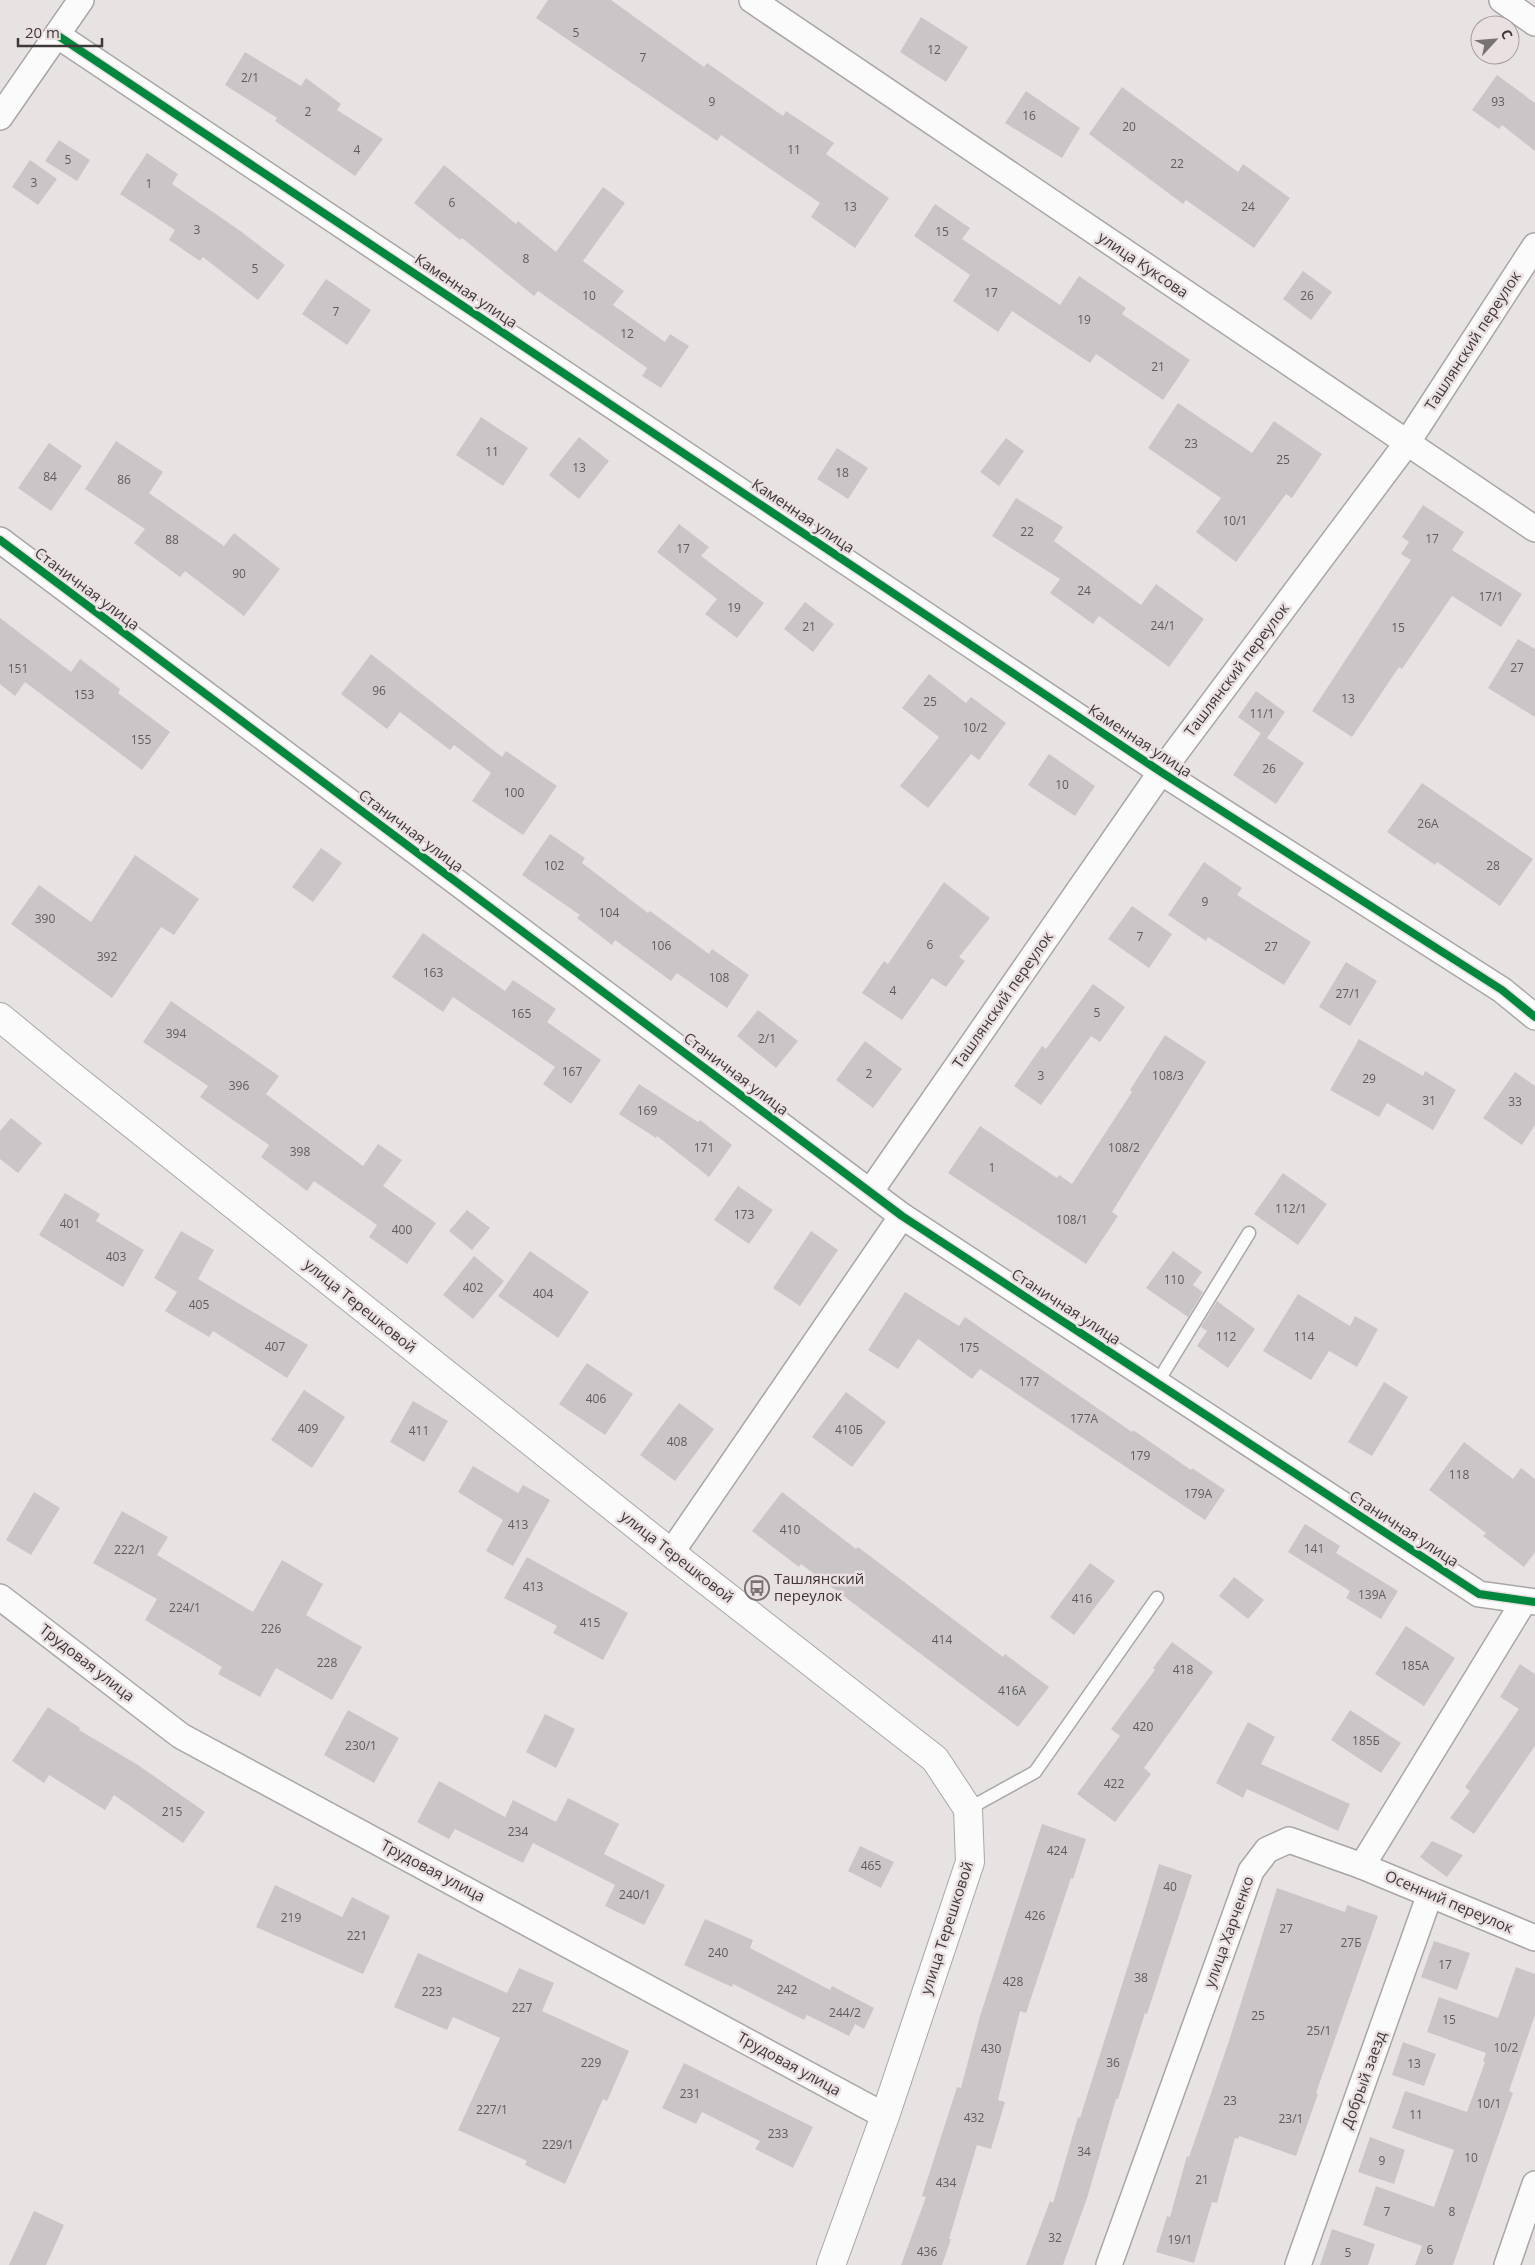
<svg xmlns="http://www.w3.org/2000/svg" width="1535" height="2265" font-family="'Open Sans',sans-serif">
<style>
.building{fill:#cac6c7}
.lines{fill:none;stroke-linecap:round;stroke-linejoin:round}
.lane-casing{stroke:#aaa6a6;stroke-width:15}
.street-casing{stroke:#aaa6a6;stroke-width:28}
.secondary-casing{stroke:#aaa6a6;stroke-width:30}
.lane{stroke:#fcfbfb;stroke-width:12}
.street{stroke:#fcfbfb;stroke-width:25}
.secondary{stroke:#fcfbfb;stroke-width:28}
.cycleway-casing{stroke:#ebe0e1;stroke-width:11}
.cycleway{stroke:#00873e;stroke-width:8}
.labels{text-anchor:middle;stroke-width:5;stroke-linejoin:round;paint-order:stroke}
.number-label{font-size:12px;fill:#605c5c}
.street-label{font-size:15px;fill:#3d3939;stroke:#ebe0e1}
.poi-label{font-size:15px;fill:#3d3939;stroke:#ebe0e1;text-anchor:start}
</style>
<rect width="100%" height="100%" fill="#e8e3e3"/>
<g class="building">
<path d="M548,0H611L704,67L707,63L783,116L786,111L834,143L826,154L889,198L855,248L811,217L820,203L721,135L717,141L536,18Z"/>
<path d="M921,17L968,47L946,82L900,52Z"/>
<path d="M245,52L301,86L306,78L341,104L337,110L383,139L355,176L275,121L277,118L225,85Z"/>
<path d="M1497,75L1535,103V151L1502,125L1499,129L1472,110Z"/>
<path d="M1122,87L1238,172L1243,164L1290,198L1254,248L1186,200L1183,204L1089,134Z"/>
<path d="M1026,91L1080,128L1062,158L1005,123Z"/>
<path d="M59,140L90,160L77,181L45,161Z"/>
<path d="M147,153L178,174L172,184L239,230L285,265L258,300L203,257L200,261L169,240L175,230L120,194Z"/>
<path d="M30,160L57,179L38,205L12,187Z"/>
<path d="M444,165L516,224L518,221L556,252L603,187L625,203L583,261L624,291L613,305L665,342L670,334L689,346L661,388L642,376L647,368L538,291L534,296L462,238L460,240L414,203Z"/>
<path d="M935,204L970,228L962,239L1060,305L1079,276L1126,308L1122,314L1190,360L1163,400L1096,354L1090,363L1012,311L998,332L953,301L970,275L914,236Z"/>
<path d="M1303,271L1332,292L1311,320L1283,299Z"/>
<path d="M326,279L371,310L347,345L302,314Z"/>
<path d="M1178,403L1252,453L1274,421L1322,454L1292,498L1286,494L1236,562L1196,532L1221,498L1148,448Z"/>
<path d="M481,417L528,448L503,486L456,455Z"/>
<path d="M579,437L609,461L579,499L549,475Z"/>
<path d="M1006,438L1024,451L999,486L980,472Z"/>
<path d="M116,441L163,472L149,493L224,546L234,533L280,569L244,616L185,571L180,577L134,543L145,529L85,489Z"/>
<path d="M49,443L82,466L51,511L18,488Z"/>
<path d="M837,448L868,468L848,499L817,479Z"/>
<path d="M1016,498L1063,527L1054,541L1141,605L1156,584L1204,619L1169,667L1099,616L1093,624L1050,593L1060,579L992,536Z"/>
<path d="M1423,505L1464,532L1452,550L1522,594L1501,627L1452,596L1402,669L1399,667L1352,737L1312,711L1411,560L1401,554L1409,542L1402,537Z"/>
<path d="M679,524L709,547L701,556L764,603L737,638L705,614L717,599L657,552Z"/>
<path d="M805,602L834,624L813,652L784,629Z"/>
<path d="M0,618L71,672L80,659L120,689L118,693L170,732L142,770L25,682L15,696L0,684Z"/>
<path d="M1518,639L1535,649V717L1488,688Z"/>
<path d="M371,654L502,757L506,751L557,786L523,835L472,801L491,773L454,745L450,750L400,712L387,729L341,694Z"/>
<path d="M929,674L966,703L971,697L1006,723L979,760L971,754L928,808L900,786L939,737L902,708Z"/>
<path d="M1256,691L1285,712L1267,738L1304,763L1276,804L1233,775L1261,733L1266,737L1238,717Z"/>
<path d="M1049,754L1095,786L1075,816L1028,785Z"/>
<path d="M1422,783L1533,859L1500,906L1437,862L1435,865L1387,832Z"/>
<path d="M550,834L585,858L582,863L648,913L650,911L709,954L712,949L749,975L727,1008L677,973L671,981L615,940L612,945L577,918L580,915L522,875Z"/>
<path d="M321,848L342,863L313,902L292,887Z"/>
<path d="M135,855L199,899L174,935L161,927L112,998L11,924L39,885L91,922Z"/>
<path d="M1204,862L1242,888L1237,895L1311,942L1284,985L1208,937L1206,941L1168,915Z"/>
<path d="M944,882L990,918L959,957L965,961L946,987L932,978L902,1020L862,993L884,961L888,964Z"/>
<path d="M1132,906L1172,934L1149,968L1108,939Z"/>
<path d="M423,933L505,991L513,980L556,1009L547,1022L601,1060L571,1104L543,1084L555,1067L453,997L443,1012L392,977Z"/>
<path d="M1346,962L1377,981L1350,1026L1319,1007Z"/>
<path d="M1093,984L1125,1007L1100,1042L1091,1036L1041,1105L1014,1086L1042,1046L1046,1049Z"/>
<path d="M171,1001L279,1076L266,1094L363,1166L378,1144L402,1160L383,1186L436,1223L407,1264L369,1237L377,1225L314,1181L307,1191L261,1157L269,1145L200,1097L208,1086L143,1042Z"/>
<path d="M758,1010L798,1041L776,1068L737,1036Z"/>
<path d="M1165,1035L1206,1062L1112,1212L1118,1216L1086,1264L948,1173L980,1126L1057,1178L1059,1175L1072,1184L1132,1092L1130,1090Z"/>
<path d="M1359,1039L1423,1076L1425,1071L1456,1090L1433,1130L1387,1103L1379,1117L1330,1090Z"/>
<path d="M865,1041L902,1069L873,1108L836,1080Z"/>
<path d="M1515,1072L1535,1086V1125L1522,1145L1483,1118Z"/>
<path d="M639,1084L698,1122L700,1120L732,1145L709,1177L657,1136L656,1138L619,1114Z"/>
<path d="M11,1118L42,1143L18,1173L0,1159V1131Z"/>
<path d="M1283,1173L1327,1204L1298,1245L1254,1214Z"/>
<path d="M738,1186L773,1210L749,1244L714,1220Z"/>
<path d="M65,1193L100,1214L96,1221L144,1250L123,1287L39,1235Z"/>
<path d="M467,1210L490,1228L472,1250L449,1231Z"/>
<path d="M181,1231L214,1250L198,1279L308,1345L287,1378L213,1331L209,1337L165,1311L177,1292L154,1278Z"/>
<path d="M811,1231L838,1250L800,1306L773,1288Z"/>
<path d="M530,1251L589,1292L558,1338L498,1296Z"/>
<path d="M1173,1251L1202,1272L1193,1285L1203,1292L1188,1317L1146,1288Z"/>
<path d="M474,1256L504,1281L473,1319L443,1295Z"/>
<path d="M905,1292L959,1326L965,1317L1132,1432L1133,1430L1191,1470L1192,1468L1225,1490L1205,1520L980,1369L972,1379L918,1339L898,1369L868,1350Z"/>
<path d="M1298,1294L1350,1326L1355,1316L1378,1329L1357,1367L1329,1351L1311,1380L1263,1351Z"/>
<path d="M1217,1301L1255,1329L1228,1368L1197,1346L1207,1331L1201,1327Z"/>
<path d="M587,1363L633,1394L605,1435L559,1404Z"/>
<path d="M1384,1382L1408,1397L1372,1456L1348,1442Z"/>
<path d="M304,1390L345,1417L312,1468L271,1440Z"/>
<path d="M846,1392L886,1422L852,1467L812,1437Z"/>
<path d="M413,1401L448,1421L424,1462L390,1442Z"/>
<path d="M679,1403L714,1429L675,1481L640,1455Z"/>
<path d="M1464,1442L1513,1479L1521,1468L1535,1479V1552L1524,1567L1483,1536L1486,1533L1429,1490Z"/>
<path d="M473,1466L518,1493L523,1485L550,1500L513,1566L486,1551L503,1520L458,1492Z"/>
<path d="M34,1492L60,1508L31,1555L6,1540Z"/>
<path d="M782,1492L856,1549L858,1547L1003,1657L1005,1654L1049,1687L1018,1727L801,1564L799,1567L752,1531Z"/>
<path d="M122,1511L168,1537L157,1555L253,1612L282,1560L323,1584L306,1615L362,1647L332,1700L276,1668L260,1697L218,1674L222,1667L145,1620L157,1599L93,1563Z"/>
<path d="M1305,1524L1340,1546L1336,1553L1398,1591L1381,1619L1346,1598L1350,1591L1288,1552Z"/>
<path d="M527,1557L628,1613L603,1660L553,1633L557,1626L504,1598Z"/>
<path d="M1090,1563L1115,1581L1074,1635L1050,1617Z"/>
<path d="M1234,1577L1264,1600L1248,1619L1219,1596Z"/>
<path d="M1406,1626L1455,1658L1424,1706L1375,1674Z"/>
<path d="M1172,1642L1213,1672L1144,1768L1151,1774L1115,1822L1077,1794L1120,1736L1111,1729L1155,1670L1153,1668Z"/>
<path d="M1520,1664L1535,1674V1746L1474,1834L1450,1818L1470,1791L1465,1787L1519,1709L1500,1697Z"/>
<path d="M48,1707L80,1728L79,1730L138,1765L205,1812L183,1843L114,1795L105,1810L49,1775L44,1783L12,1761Z"/>
<path d="M348,1710L399,1738L374,1783L324,1755Z"/>
<path d="M1350,1710L1401,1743L1381,1773L1331,1740Z"/>
<path d="M545,1714L575,1729L556,1768L526,1752Z"/>
<path d="M1248,1722L1275,1737L1261,1764L1350,1804L1338,1831L1247,1789L1243,1798L1216,1783Z"/>
<path d="M439,1781L505,1817L513,1800L556,1822L568,1798L619,1824L604,1854L665,1885L644,1925L605,1906L615,1885L533,1843L523,1863L455,1829L449,1839L417,1822Z"/>
<path d="M1042,1824L1086,1839L1073,1879L1071,1878L1026,2013L1020,2011L998,2100L1005,2102L991,2149L977,2145L949,2239H951L942,2265H901L926,2197L922,2196L957,2087L961,2088L980,2016Z"/>
<path d="M1432,1841L1463,1855L1447,1877L1420,1857Z"/>
<path d="M860,1846L894,1862L881,1888L848,1871Z"/>
<path d="M1159,1864L1192,1875L1147,2014L1145,2013L1118,2099H1116L1087,2198L1063,2265H1026L1050,2201L1053,2203L1078,2117L1080,2118L1144,1915Z"/>
<path d="M275,1885L342,1917L352,1897L390,1916L363,1974L256,1927Z"/>
<path d="M1277,1888L1345,1912L1347,1905L1378,1916L1316,2093L1318,2094L1296,2156L1239,2136L1238,2139L1235,2138L1217,2203L1212,2202L1194,2263L1156,2252L1167,2216L1170,2217L1187,2156L1189,2157L1229,2041Z"/>
<path d="M705,1919L753,1940L750,1948L830,1990L832,1986L874,2008L864,2029L855,2024L849,2036L807,2015L804,2020L733,1984L732,1987L684,1965Z"/>
<path d="M1434,1941L1470,1953L1457,1990L1421,1977Z"/>
<path d="M418,1953L507,1993L519,1968L554,1983L542,2011L629,2051L607,2101L603,2099L565,2184L525,2165L527,2161L458,2130L500,2038L453,2017L447,2030L394,2007Z"/>
<path d="M1516,1967L1535,1974V2015L1509,2091L1513,2093L1453,2265H1415L1422,2246L1363,2225L1376,2186L1434,2207L1454,2150L1392,2128L1405,2091L1467,2112L1485,2062L1483,2061L1486,2053L1427,2032L1439,1997L1498,2018Z"/>
<path d="M1403,2042L1436,2054L1424,2086L1392,2075Z"/>
<path d="M684,2063L813,2127L793,2168L755,2149L760,2141L702,2112L696,2124L662,2108Z"/>
<path d="M1370,2137L1405,2150L1394,2184L1358,2172Z"/>
<path d="M34,2211L64,2225L46,2265H9Z"/>
<path d="M1332,2229L1375,2244L1368,2265H1320Z"/>
</g>
<g class="lines">
<defs>
<g id="lane">
<path d="M1157,1383L1249,1233"/>
<path d="M968,1809L1035,1772L1157,1598"/>
</g>
<g id="street">
<path d="M752,0L1535,529"/>
<path d="M1502,0L1535,23"/>
<path d="M57,35L1161,772L1502,990L1535,1017"/>
<path d="M0,117L81,0"/>
<path d="M0,540L902,1216L1479,1594L1535,1602"/>
<path d="M870,1192L1161,772L1407,443L1535,246"/>
<path d="M671,1553L902,1216"/>
<path d="M0,1597L181,1736L885,2116"/>
<path d="M1362,1866L1535,1938"/>
<path d="M1109,2265L1251,1871L1267,1850L1289,1840L1362,1866L1524,1601"/>
<path d="M1298,2265L1430,1894"/>
<path d="M1507,2265L1535,2184"/>
</g>
<path id="secondary" d="M0,1017L68,1073L671,1553L935,1759L968,1809L970,1862L885,2116L831,2265"/>
</defs>
<use href="#lane" class="lane-casing"/>
<use href="#street" class="street-casing"/>
<use href="#secondary" class="secondary-casing"/>
<use href="#lane" class="lane"/>
<use href="#street" class="street"/>
<use href="#secondary" class="secondary"/>
<defs>
<g id="cycleway">
<path d="M57,35L1161,772L1502,990L1535,1017"/>
<path d="M0,540L902,1216L1479,1594L1535,1602"/>
</g>
</defs>
<use href="#cycleway" class="cycleway-casing"/>
<use href="#cycleway" class="cycleway"/>
</g>
<defs>
<symbol id="bus-ring" viewBox="-11 -11 22 22"><circle r="9.5" fill="#ebe0e1" stroke="#797474" stroke-width="1.5"/><path d="M-5-6H5V4H4V6H2V4H-2V6H-4V4H-5ZM-3.5-4V0h7V-4ZM-3.5 1.2v1.5H-2V1.2ZM2 1.2v1.5H3.5V1.2Z" fill="#797474"/></symbol>
</defs>
<g fill-rule="evenodd">
<use href="#bus-ring" x="743" y="1574" width="28" height="28"/>
</g>
<g class="labels">
<g class="number-label">
<text x="576" y="37">5</text>
<text x="934" y="54">12</text>
<text x="643" y="62">7</text>
<text x="250" y="82">2/1</text>
<text x="712" y="106">9</text>
<text x="1498" y="106">93</text>
<text x="308" y="116">2</text>
<text x="1029" y="120">16</text>
<text x="1129" y="131">20</text>
<text x="357" y="154">4</text>
<text x="794" y="154">11</text>
<text x="68" y="164">5</text>
<text x="1177" y="168">22</text>
<text x="34" y="187">3</text>
<text x="149" y="188">1</text>
<text x="452" y="207">6</text>
<text x="850" y="211">13</text>
<text x="1248" y="211">24</text>
<text x="197" y="234">3</text>
<text x="942" y="236">15</text>
<text x="526" y="263">8</text>
<text x="255" y="273">5</text>
<text x="991" y="297">17</text>
<text x="589" y="300">10</text>
<text x="1307" y="300">26</text>
<text x="336" y="316">7</text>
<text x="1084" y="324">19</text>
<text x="627" y="338">12</text>
<text x="1158" y="371">21</text>
<text x="1191" y="448">23</text>
<text x="492" y="456">11</text>
<text x="1283" y="464">25</text>
<text x="579" y="472">13</text>
<text x="842" y="477">18</text>
<text x="50" y="481">84</text>
<text x="124" y="484">86</text>
<text x="1235" y="525">10/1</text>
<text x="1027" y="536">22</text>
<text x="1432" y="543">17</text>
<text x="172" y="544">88</text>
<text x="683" y="553">17</text>
<text x="239" y="578">90</text>
<text x="1084" y="595">24</text>
<text x="1491" y="601">17/1</text>
<text x="734" y="612">19</text>
<text x="1163" y="630">24/1</text>
<text x="809" y="631">21</text>
<text x="1398" y="632">15</text>
<text x="1517" y="672">27</text>
<text x="18" y="673">151</text>
<text x="379" y="695">96</text>
<text x="84" y="699">153</text>
<text x="1348" y="703">13</text>
<text x="930" y="706">25</text>
<text x="1262" y="718">11/1</text>
<text x="975" y="732">10/2</text>
<text x="141" y="744">155</text>
<text x="1269" y="773">26</text>
<text x="1062" y="789">10</text>
<text x="514" y="797">100</text>
<text x="1428" y="828">26А</text>
<text x="554" y="870">102</text>
<text x="1493" y="870">28</text>
<text x="1205" y="906">9</text>
<text x="609" y="917">104</text>
<text x="45" y="923">390</text>
<text x="1140" y="941">7</text>
<text x="930" y="949">6</text>
<text x="661" y="950">106</text>
<text x="1271" y="951">27</text>
<text x="107" y="961">392</text>
<text x="433" y="977">163</text>
<text x="719" y="982">108</text>
<text x="893" y="995">4</text>
<text x="1348" y="998">27/1</text>
<text x="1097" y="1017">5</text>
<text x="521" y="1018">165</text>
<text x="176" y="1038">394</text>
<text x="767" y="1043">2/1</text>
<text x="572" y="1076">167</text>
<text x="869" y="1078">2</text>
<text x="1041" y="1080">3</text>
<text x="1168" y="1080">108/3</text>
<text x="1369" y="1083">29</text>
<text x="239" y="1090">396</text>
<text x="1429" y="1105">31</text>
<text x="1515" y="1106">33</text>
<text x="647" y="1115">169</text>
<text x="704" y="1152">171</text>
<text x="1124" y="1152">108/2</text>
<text x="300" y="1156">398</text>
<text x="992" y="1172">1</text>
<text x="1291" y="1213">112/1</text>
<text x="744" y="1219">173</text>
<text x="1072" y="1224">108/1</text>
<text x="70" y="1228">401</text>
<text x="402" y="1234">400</text>
<text x="116" y="1261">403</text>
<text x="1174" y="1284">110</text>
<text x="473" y="1292">402</text>
<text x="543" y="1298">404</text>
<text x="199" y="1309">405</text>
<text x="1226" y="1341">112</text>
<text x="1304" y="1341">114</text>
<text x="275" y="1351">407</text>
<text x="969" y="1352">175</text>
<text x="1029" y="1386">177</text>
<text x="596" y="1403">406</text>
<text x="1084" y="1423">177А</text>
<text x="308" y="1433">409</text>
<text x="849" y="1434">410Б</text>
<text x="419" y="1435">411</text>
<text x="677" y="1446">408</text>
<text x="1140" y="1460">179</text>
<text x="1459" y="1479">118</text>
<text x="1198" y="1498">179А</text>
<text x="518" y="1529">413</text>
<text x="790" y="1534">410</text>
<text x="1314" y="1553">141</text>
<text x="130" y="1554">222/1</text>
<text x="533" y="1591">413</text>
<text x="1372" y="1599">139А</text>
<text x="1082" y="1603">416</text>
<text x="185" y="1612">224/1</text>
<text x="590" y="1627">415</text>
<text x="271" y="1633">226</text>
<text x="942" y="1644">414</text>
<text x="327" y="1667">228</text>
<text x="1415" y="1670">185А</text>
<text x="1183" y="1674">418</text>
<text x="1012" y="1695">416А</text>
<text x="1143" y="1731">420</text>
<text x="1366" y="1745">185Б</text>
<text x="361" y="1750">230/1</text>
<text x="1114" y="1788">422</text>
<text x="172" y="1816">215</text>
<text x="518" y="1836">234</text>
<text x="1057" y="1855">424</text>
<text x="871" y="1870">465</text>
<text x="1170" y="1891">40</text>
<text x="635" y="1899">240/1</text>
<text x="1035" y="1920">426</text>
<text x="291" y="1922">219</text>
<text x="1286" y="1933">27</text>
<text x="357" y="1940">221</text>
<text x="1351" y="1947">27Б</text>
<text x="718" y="1957">240</text>
<text x="1445" y="1969">17</text>
<text x="1141" y="1982">38</text>
<text x="1013" y="1986">428</text>
<text x="787" y="1994">242</text>
<text x="432" y="1996">223</text>
<text x="522" y="2012">227</text>
<text x="845" y="2017">244/2</text>
<text x="1258" y="2020">25</text>
<text x="1449" y="2024">15</text>
<text x="1319" y="2035">25/1</text>
<text x="1506" y="2052">10/2</text>
<text x="991" y="2053">430</text>
<text x="591" y="2067">229</text>
<text x="1113" y="2067">36</text>
<text x="1414" y="2068">13</text>
<text x="690" y="2098">231</text>
<text x="1230" y="2105">23</text>
<text x="1489" y="2108">10/1</text>
<text x="492" y="2114">227/1</text>
<text x="1416" y="2119">11</text>
<text x="974" y="2122">432</text>
<text x="1291" y="2123">23/1</text>
<text x="778" y="2138">233</text>
<text x="558" y="2149">229/1</text>
<text x="1084" y="2156">34</text>
<text x="1471" y="2162">10</text>
<text x="1382" y="2165">9</text>
<text x="1202" y="2184">21</text>
<text x="946" y="2187">434</text>
<text x="1387" y="2216">7</text>
<text x="1452" y="2216">8</text>
<text x="1055" y="2242">32</text>
<text x="1180" y="2244">19/1</text>
<text x="1430" y="2254">6</text>
<text x="927" y="2256">436</text>
<text x="1348" y="2257">5</text>
</g>
<g class="street-label">
<text transform="translate(1143 265) rotate(34)" y="5">улица Куксова</text>
<text transform="translate(466 291) rotate(34)" y="5">Каменная улица</text>
<text transform="translate(1473 341) rotate(-57)" y="5">Ташлянский переулок</text>
<text transform="translate(803 516) rotate(34)" y="5">Каменная улица</text>
<text transform="translate(87 589) rotate(37)" y="5">Станичная улица</text>
<text transform="translate(1237 670) rotate(-53)" y="5">Ташлянский переулок</text>
<text transform="translate(1140 741) rotate(33)" y="5">Каменная улица</text>
<text transform="translate(411 831) rotate(37)" y="5">Станичная улица</text>
<text transform="translate(1003 1000) rotate(-55)" y="5">Ташлянский переулок</text>
<text transform="translate(736 1074) rotate(37)" y="5">Станичная улица</text>
<text transform="translate(360 1306) rotate(39)" y="5">улица Терешковой</text>
<text transform="translate(1066 1307) rotate(33)" y="5">Станичная улица</text>
<text transform="translate(1404 1529) rotate(33)" y="5">Станичная улица</text>
<text transform="translate(677 1557) rotate(38)" y="5">улица Терешковой</text>
<text transform="translate(87 1663) rotate(38)" y="5">Трудовая улица</text>
<text transform="translate(433 1871) rotate(28)" y="5">Трудовая улица</text>
<text transform="translate(1449 1902) rotate(23)" y="5">Осенний переулок</text>
<text transform="translate(947 1928) rotate(-72)" y="5">улица Терешковой</text>
<text transform="translate(1229 1932) rotate(-70)" y="5">улица Харченко</text>
<text transform="translate(789 2064) rotate(29)" y="5">Трудовая улица</text>
<text transform="translate(1364 2080) rotate(-70)" y="5">Добрый заезд</text>
</g>
<g class="poi-label">
<text x="774" y="1584">Ташлянский<tspan x="774" dy="17">переулок</tspan></text>
</g>
</g>
<g transform="translate(1495 40) rotate(64)"><circle r="24" fill="#ebe0e1" stroke="#a59d9e"/>
<path d="M0-4L9 19L0 12L-9 19Z" fill="#797474"/>
<text y="-8" font-size="14" font-weight="bold" text-anchor="middle" fill="#3d3939">С</text>
</g>
<path d="M18 38v8h84v-8" fill="none" stroke="#3d3939" stroke-width="2.5"/>
<text x="25" y="38" font-size="15" fill="#3d3939" stroke="#ebe0e1" stroke-width="4" paint-order="stroke">20 m</text>
</svg>
